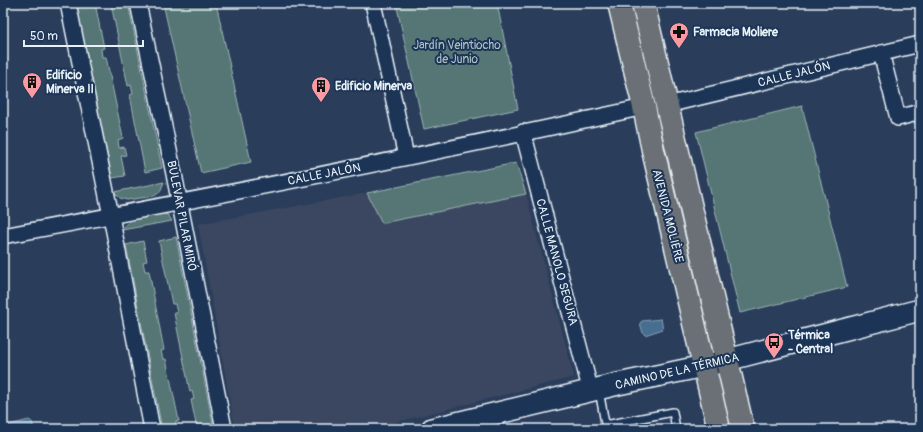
<svg xmlns="http://www.w3.org/2000/svg" width="923" height="432" font-family="Pangolin,sans-serif">
<style>
.built{fill:#3a4760}
.green{fill:#557675;stroke:#9eb4b6}
.water{fill:#466e8e;stroke:#87a2b8}
.lines{fill:none;stroke-linecap:round;stroke-linejoin:round}
.service-casing{stroke:#e8f1f8;stroke-width:10}
.minor-casing{stroke:#e8f1f8;stroke-width:18}
.secondary-casing{stroke:#e8f1f8;stroke-width:24}
.primary-casing{stroke:#e8f1f8;stroke-width:25}
.service{stroke:#1d3557;stroke-width:7}
.minor{stroke:#1d3557;stroke-width:15}
.secondary{stroke:#1d3557;stroke-width:21}
.primary{stroke:#6b7074;stroke-width:22}
.labels{text-anchor:middle;stroke-width:4;stroke-linejoin:round;paint-order:stroke}
.poi-label{font-size:12px;font-weight:bold;fill:#e8f1f8;stroke:#1d3557;text-anchor:start}
.park-label{font-size:12px;fill:#adc0c4;stroke:#1d3557}
.street-label{font-size:12px;fill:#e8f1f8;stroke:#1d3557}
</style>
<rect width="100%" height="100%" fill="#2a3d5b"/>
<filter id="ink" filterUnits="userSpaceOnUse"><feTurbulence type="fractalNoise" baseFrequency=".025" numOctaves="2"/><feDisplacementMap in="SourceGraphic" scale="8" xChannelSelector="R" yChannelSelector="G"/><feConvolveMatrix kernelMatrix="1 2 1 2 8 2 1 2 1" color-interpolation-filters="sRGB"/></filter>
<g filter="url(#ink)">
<path class="built" d="M367,193L383,223L526,194L574,377L369,429H235L198,224Z"/>
<g class="green">
<path d="M76,3H95L104,48L101,49L102,57H106L123,138L118,140L119,148L124,147L126,155L121,156L125,176L112,178Z"/>
<path d="M114,3H128L162,168L145,172L130,95L133,94L131,85L128,86L111,4Z"/>
<path d="M163,3H216L251,162L201,173Z"/>
<path d="M396,3H497L518,109L424,129Z"/>
<path d="M628,3H633L662,122L658,123Z"/>
<path d="M802,106L847,287L740,313L696,132Z"/>
<path d="M665,132L710,316L705,317L660,133Z"/>
<path d="M516,163L526,194L382,223L367,193Z"/>
<path d="M164,182L160,192L154,196L127,200L120,198L114,192Z"/>
<path d="M160,213L168,215L172,221L122,230C131,215 145,216 160,213Z"/>
<path d="M176,237L214,429H197L191,400L194,399L192,391L190,392L174,313H177L175,304H172L159,241Z"/>
<path d="M143,241L147,261L143,262L145,271H149L164,350L161,351L163,359H166L179,421L175,422L177,429H162L126,245Z"/>
</g>
<g class="water">
<path d="M661,319L663,329L645,335L643,333L640,323L642,321Z"/>
<path d="M29,420L32,422L34,429H3L5,426Z"/>
</g>
<g class="lines">
<defs>
<g id="service">
<path d="M599,390L606,429"/>
<path d="M605,425L673,412L676,429"/>
</g>
<g id="minor">
<path d="M68,3L111,216L152,429"/>
<path d="M138,3L174,174L224,429"/>
<path d="M373,3L406,157"/>
<path d="M881,53L898,118L920,112"/>
<path d="M667,105L920,44"/>
<path d="M523,132L591,392"/>
<path d="M3,236C217,196 431,154 644,107"/>
</g>
<path id="secondary" d="M432,429L618,384L704,366L920,310"/>
<g id="primary">
<path d="M619,3L644,107L653,150L719,429"/>
<path d="M643,3L743,429"/>
</g>
</defs>
<use href="#service" class="service-casing"/>
<use href="#minor" class="minor-casing"/>
<use href="#secondary" class="secondary-casing"/>
<use href="#primary" class="primary-casing"/>
<use href="#service" class="service"/>
<use href="#minor" class="minor"/>
<use href="#secondary" class="secondary"/>
<use href="#primary" class="primary"/>
</g>
</g>
<defs>
<symbol id="pharmacy-pin" viewBox="-11 -11 22 30"><path d="M0 17L-7.5 6A9.5 9.5 0 1 1 7.5 6Z" fill="#ff9aa2" stroke="#1d3557"/><path d="M-2-6h4v4h4v4h-4v4h-4v-4h-4v-4h4Z" fill="#111"/></symbol>
<symbol id="building-pin" viewBox="-11 -11 22 30"><path d="M0 17L-7.5 6A9.5 9.5 0 1 1 7.5 6Z" fill="#ff9aa2" stroke="#1d3557"/><path d="M-4-6H4V6H1V3H-1V6H-4ZM-2.5-4.3h1.7v1.8h-1.7ZM.8-4.3h1.7v1.8H.8ZM-2.5-1h1.7V.8h-1.7ZM.8-1h1.7V.8H.8Z" fill="#111"/></symbol>
<symbol id="bus-pin" viewBox="-11 -11 22 30"><path d="M0 17L-7.5 6A9.5 9.5 0 1 1 7.5 6Z" fill="#ff9aa2" stroke="#1d3557"/><path d="M-5-6H5V4H4V6H2V4H-2V6H-4V4H-5ZM-3.5-4V0h7V-4ZM-3.5 1.2v1.5H-2V1.2ZM2 1.2v1.5H3.5V1.2Z" fill="#111"/></symbol>
</defs>
<g fill-rule="evenodd">
<use href="#pharmacy-pin" x="668" y="21" width="22" height="30"/>
<use href="#building-pin" x="21" y="71" width="22" height="30"/>
<use href="#building-pin" x="310" y="75" width="22" height="30"/>
<use href="#bus-pin" x="763" y="331" width="22" height="30"/>
</g>
<g class="labels">
<g class="poi-label">
<text x="693" y="36">Farmacia Moliere</text>
<text x="46" y="79">Edificio<tspan x="46" dy="14">Minerva II</tspan></text>
<text x="335" y="90">Edificio Minerva</text>
<text x="788" y="339">Térmica<tspan x="788" dy="14">- Central</tspan></text>
</g>
<g class="park-label">
<text x="457" y="49">Jardín Veintiocho<tspan x="457" dy="14">de Junio</tspan></text>
</g>
<g class="street-label">
<text transform="translate(794 74) rotate(-14)" y="4">CALLE JALÓN</text>
<text transform="translate(324 174) rotate(-11)" y="4">CALLE JALÓN</text>
<text transform="translate(182 216) rotate(79)" y="4">BULEVAR PILAR MIRÓ</text>
<text transform="translate(668 216) rotate(76)" y="4">AVENIDA MOLIÈRE</text>
<text transform="translate(557 262) rotate(75)" y="4">CALLE MANOLO SEGURA</text>
<text transform="translate(677 371) rotate(-13)" y="4">CAMINO DE LA TÉRMICA</text>
</g>
</g>
<rect width="923" height="432" fill="none" stroke="#1d3557" stroke-width="16"/>
<rect x="8" y="8" width="907" height="416" fill="none" stroke="#e8f1f8" stroke-width="1.5" filter="url(#ink)"/>
<path d="M24 40v6h119v-6" fill="none" stroke="#e8f1f8" stroke-width="2"/>
<text x="30" y="40" font-size="12" fill="#e8f1f8" stroke="#1d3557" stroke-width="3" paint-order="stroke">50 m</text>
</svg>
